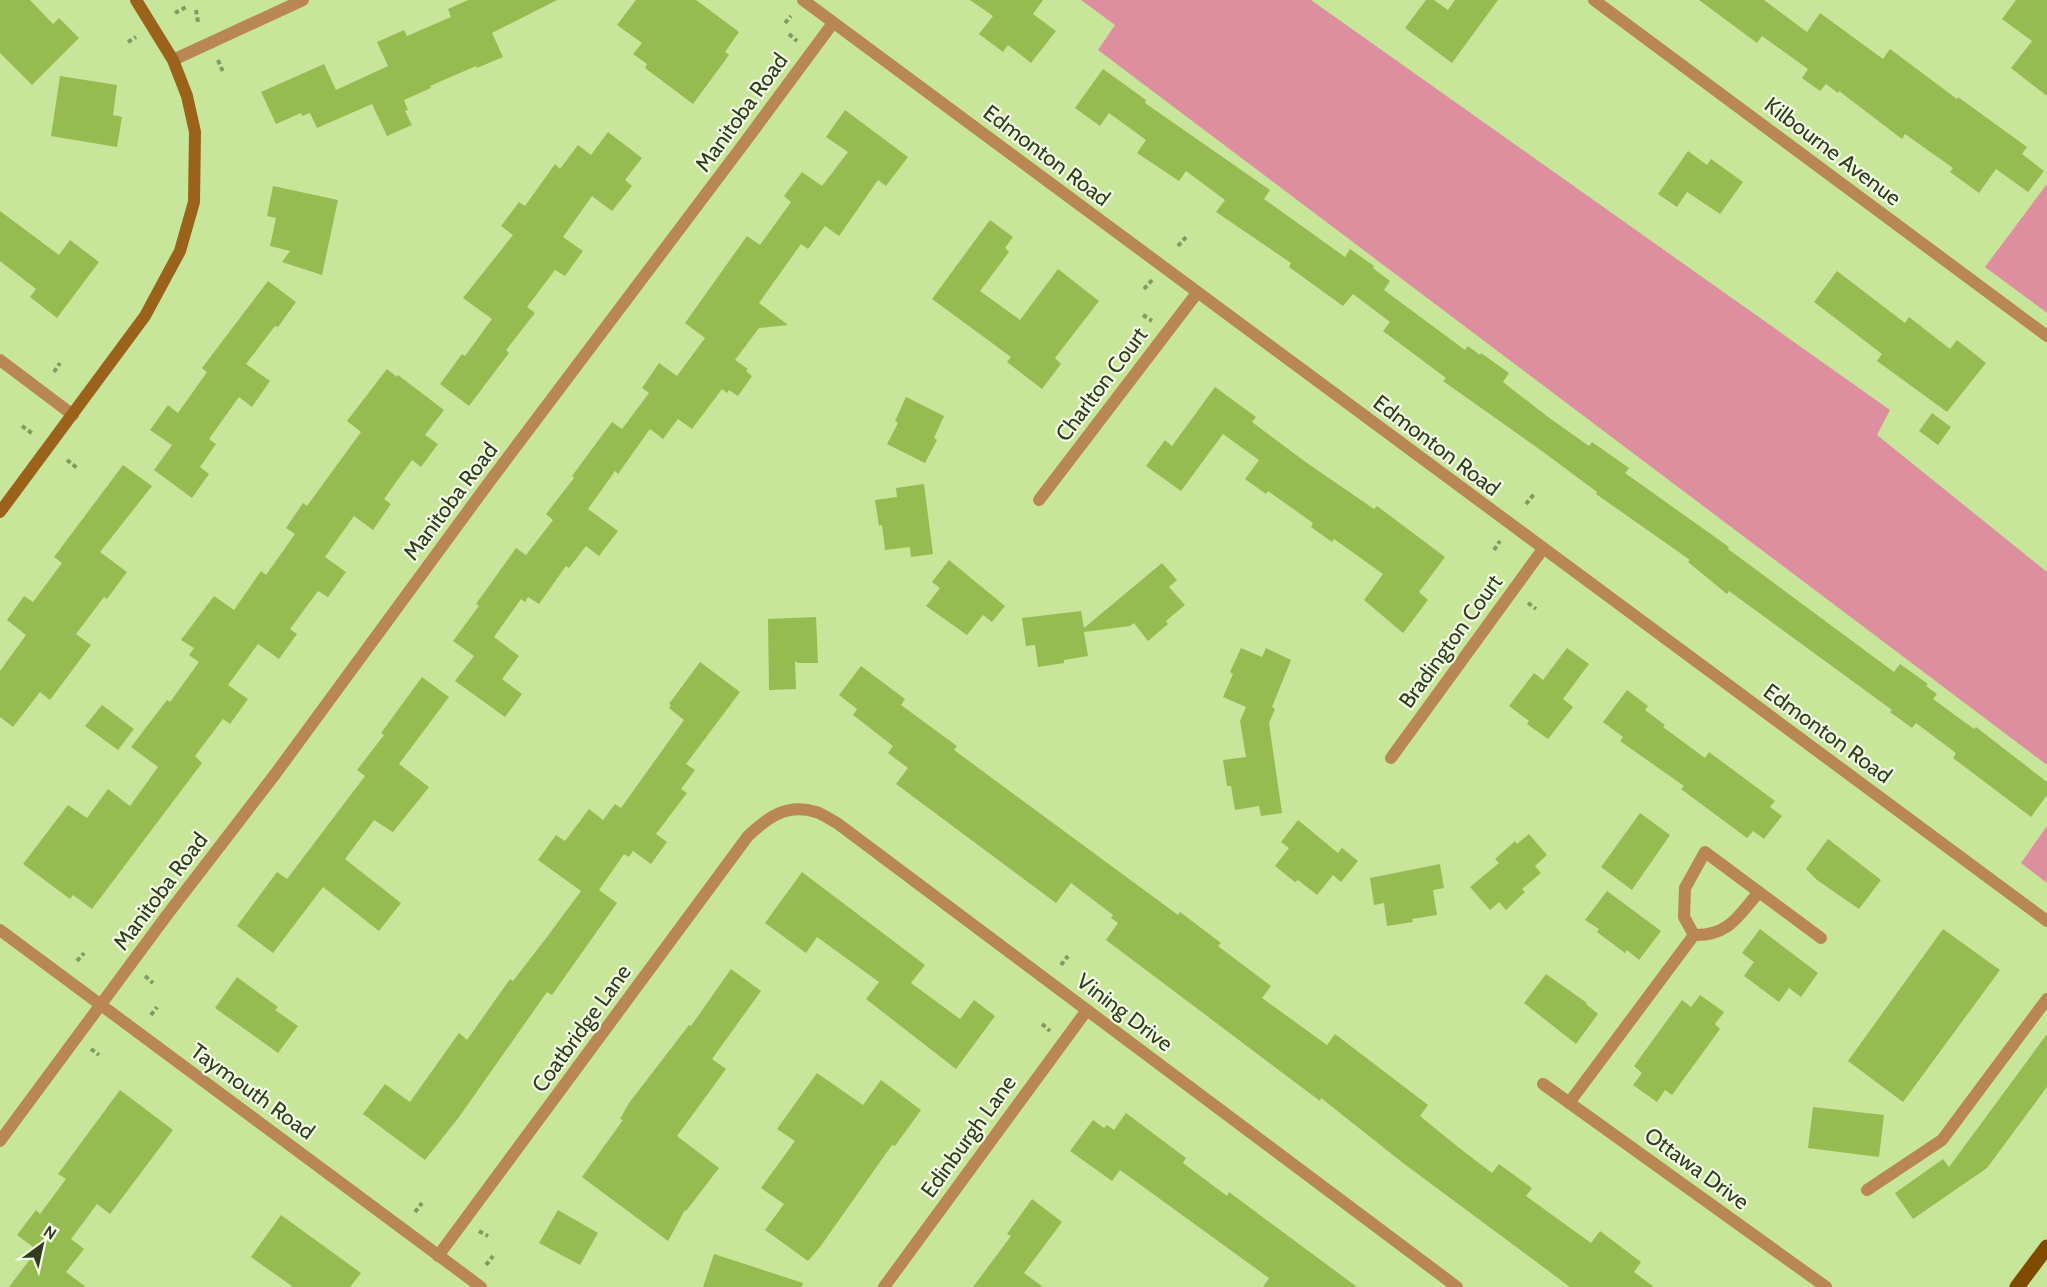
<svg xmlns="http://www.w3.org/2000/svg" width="2047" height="1287" font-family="Cabin,sans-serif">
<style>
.green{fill:#dd8f9f}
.building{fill:#95bc51}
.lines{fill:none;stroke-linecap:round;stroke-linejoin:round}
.path{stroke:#839961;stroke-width:4;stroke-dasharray:4.5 3;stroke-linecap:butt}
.lane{stroke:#b88753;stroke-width:12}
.street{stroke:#b88753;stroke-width:12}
.secondary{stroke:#9b621b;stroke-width:12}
.primary{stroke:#7e4b00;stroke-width:15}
.labels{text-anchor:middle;stroke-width:4.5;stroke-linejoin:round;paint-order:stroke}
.street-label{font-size:22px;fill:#303c1d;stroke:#f4fee7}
</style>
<rect width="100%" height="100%" fill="#c7e69a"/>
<g class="green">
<path d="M1081,0H1311L1890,410L1877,435L2047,572V765L1098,50L1115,25Z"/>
<path d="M2047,184V313L1985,267Z"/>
<path d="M2047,826V883L2021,863Z"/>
</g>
<g class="building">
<path d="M0,0H30L53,24L59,18L79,38L32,85L0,53Z"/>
<path d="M468,0H557L492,33L503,57L477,68L476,66L430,86L431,88L404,100L408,110L405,111L412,125L387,136L372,104L317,128L310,113L302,116L301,113L276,124L261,92L324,64L336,90L388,66L377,42L404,30L407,36L451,17L448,9Z"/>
<path d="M636,0H696L739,32L725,52L729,55L693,104L645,68L647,64L633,54L642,43L617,25Z"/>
<path d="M970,0H1043L1033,14L1056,31L1031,63L1008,45L1003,52L979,34L993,16Z"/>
<path d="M1426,0H1434L1448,10L1455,0H1498L1452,63L1405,28Z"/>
<path d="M1699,0H1764L1807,32L1820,13L1883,59L1890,49L1957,99L1958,97L2027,147L2022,154L2044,171L2028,192L1996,169L1979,193L1950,172L1953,168L1905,134L1902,139L1839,91L1838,93L1826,84L1820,91L1802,78L1808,69L1762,36L1757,43Z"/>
<path d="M2016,0H2047V96L2011,68L2032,41L2002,19Z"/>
<path d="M1103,69L1146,100L1145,103L1270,190L1264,199L1345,257L1350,249L1374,266L1373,268L1390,281L1384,290L1465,350L1468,346L1480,355L1481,353L1509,373L1503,382L1548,417L1589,446L1592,442L1629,468L1625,473L1729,547L1728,549L1766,577L1894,672L1900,664L1928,684L1926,686L1937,694L1933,699L1974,729L1976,727L2047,782V795L2031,817L1953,758L1956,753L1916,723L1912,728L1890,712L1892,710L1729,591L1727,594L1688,562L1690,560L1596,494L1597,492L1546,454L1443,381L1446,378L1383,331L1390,322L1353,294L1343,306L1289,267L1291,263L1216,212L1225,200L1186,171L1179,181L1137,153L1146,140L1109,113L1100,126L1075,108Z"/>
<path d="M60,76L117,85L113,115L122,117L117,147L51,136Z"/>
<path d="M845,110L908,157L886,186L878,180L839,236L825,226L808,249L801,244L759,303L788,325L759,328L735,360L748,369L746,371L752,376L738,396L729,390L727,393L722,389L692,429L678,419L663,439L650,429L618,474L615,471L588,509L618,531L599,556L586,546L569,568L566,566L539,604L528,597L525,602L521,599L494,637L519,656L502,679L522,694L505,717L455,681L474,656L453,641L479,606L476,604L516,548L526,555L553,520L546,514L574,478L572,476L612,422L622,429L649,393L642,388L659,363L677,376L705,338L685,323L747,236L760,245L791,202L784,196L802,172L822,186L848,152L826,137Z"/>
<path d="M608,132L642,158L625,180L632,186L612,211L592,196L563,237L583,251L565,276L555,270L527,307L535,313L506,350L509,353L469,406L440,384L462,354L465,356L492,319L463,298L513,235L501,226L519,202L525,206L555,164L560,169L578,145L591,155Z"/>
<path d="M1688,151L1707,165L1711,159L1743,182L1720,214L1687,192L1677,207L1658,194Z"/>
<path d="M273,186L338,200L322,275L282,262L290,251L270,246L276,218L267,216Z"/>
<path d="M0,211L59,255L70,240L99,262L57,318L30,297L36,289L0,261Z"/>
<path d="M990,220L1013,237L1005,248L1009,252L980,291L1020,320L1058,269L1099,301L1055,358L1061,364L1042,389L1007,362L1011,357L932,299Z"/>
<path d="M1837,271L1905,323L1909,317L1950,349L1957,340L1986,363L1947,412L1877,361L1882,354L1814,302Z"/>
<path d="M268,281L296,302L278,327L275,326L246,364L270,381L252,407L239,397L209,439L216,444L200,467L209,474L192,498L154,470L172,445L150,430L168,405L178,413L207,372L202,368Z"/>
<path d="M387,369L397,377L398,375L444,410L425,435L438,444L421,467L412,460L384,499L391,504L373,530L354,516L325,557L346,572L328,597L318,591L290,629L297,634L279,659L258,644L228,685L248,699L230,724L223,719L195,756L202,763L92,909L73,895L70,899L23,864L68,805L87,818L108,789L130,806L158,767L131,747L167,700L170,702L199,662L189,655L194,648L181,640L214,596L234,610L261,571L266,575L295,534L286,528L303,503L307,506L361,432L347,421Z"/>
<path d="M1215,387L1256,417L1252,422L1307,463L1374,509L1377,506L1445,557L1419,592L1428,600L1403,633L1364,600L1383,574L1334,539L1332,542L1311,527L1313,523L1268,491L1266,494L1245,479L1259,460L1223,434L1181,491L1146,466L1165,440L1172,446Z"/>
<path d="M906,397L944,416L934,438L937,440L925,463L887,444L898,423L895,421Z"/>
<path d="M1932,413L1951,427L1938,445L1919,431Z"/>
<path d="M123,465L152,486L100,552L127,572L107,599L104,597L76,634L91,645L50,700L40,692L13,727L0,717V671L26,635L7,620L24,596L33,602L62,563L54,557Z"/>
<path d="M924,484L933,554L911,557L910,547L885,550L882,525L879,526L875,500L897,497L896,488Z"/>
<path d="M949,560L1005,606L992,622L983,615L967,635L926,606L940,588L932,582Z"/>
<path d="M1162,563L1177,580L1169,587L1185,605L1166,621L1168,624L1148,641L1134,623L1130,626L1084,632L1088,656L1064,660V663L1038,667L1035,645L1026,646L1022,618L1081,611L1084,628Z"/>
<path d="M816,617L818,663H798L795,661L796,689L769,690L768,619Z"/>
<path d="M1241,648L1262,657L1266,648L1291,660L1272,707L1275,709L1269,723L1282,813L1261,816L1259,806L1235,810L1231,786H1227L1223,760L1246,757L1240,721L1246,707L1223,697L1233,674L1230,672Z"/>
<path d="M1567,648L1589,664L1563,699L1573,707L1548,739L1527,724L1529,721L1509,706L1534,673L1543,680Z"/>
<path d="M700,662L740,692L686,764L695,770L681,789L687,793L656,834L667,842L651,864L633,851L629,857L624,854L599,890L617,903L552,995L547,992L459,1117L425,1160L363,1114L385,1084L410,1102L459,1033L467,1040L510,979L513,981L547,937L581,891L538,860L556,835L565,841L589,809L603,820L615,804L621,808L684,720L669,708L671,705L669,704Z"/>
<path d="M861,666L905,699L901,705L957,746L954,750L1178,915L1180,912L1221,943L1218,946L1271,986L1262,998L1327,1045L1335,1034L1428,1105L1420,1116L1458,1147L1492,1173L1499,1164L1532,1188L1526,1196L1591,1243L1600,1231L1641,1262L1634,1272L1654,1287H1570L1403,1163L1321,1098L1320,1101L1106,940L1118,923L1111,918L1113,915L1071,883L1056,903L896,784L908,768L888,753L893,746L853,715L857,709L839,695Z"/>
<path d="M422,677L449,697L399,764L429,787L393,832L374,820L345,859L401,903L379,931L323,887L273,953L237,926L277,872L287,879L365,776L357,770L384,735L381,733Z"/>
<path d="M1627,690L1648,706L1645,710L1665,725L1663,727L1705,758L1709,752L1775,801L1770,807L1782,816L1764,839L1753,831L1747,838L1681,789L1684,786L1620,741L1623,737L1603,722Z"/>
<path d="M102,705L134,729L118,750L85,726Z"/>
<path d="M1640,813L1670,835L1632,890L1601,867Z"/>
<path d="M1298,820L1338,853L1342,848L1358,861L1341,882L1333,875L1317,895L1298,880L1295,882L1275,866L1289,848L1281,842Z"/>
<path d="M1529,834L1547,855L1535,866L1541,873L1522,889L1525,892L1506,910L1499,902L1490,910L1470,887L1499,863L1495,859L1515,841L1517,844Z"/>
<path d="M1828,839L1881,880L1859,909L1817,880L1806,869Z"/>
<path d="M1440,864L1444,888L1433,890L1437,915L1412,919L1413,922L1387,926L1384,903L1374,905L1370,878Z"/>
<path d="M802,872L925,965L911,983L960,1019L974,1000L995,1016L956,1069L866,999L879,982L817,937L806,953L765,923Z"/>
<path d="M1607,891L1661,931L1639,960L1627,950L1625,953L1597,932L1599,929L1585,920Z"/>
<path d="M1760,929L1818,973L1801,997L1789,988L1779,1002L1744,976L1754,962L1742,953Z"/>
<path d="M1943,929L2000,970L1903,1102L1848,1061Z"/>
<path d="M731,969L761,991L712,1059L726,1069L677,1136L719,1168L686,1211L685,1210L668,1241L582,1177L623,1120L620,1119L629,1103L689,1025L691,1026Z"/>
<path d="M1546,974L1587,1003L1586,1004L1598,1014L1576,1044L1524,1003Z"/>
<path d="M237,977L278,1007L275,1010L298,1026L278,1053L215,1008Z"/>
<path d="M1700,995L1724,1012L1715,1024L1720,1029L1672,1095L1665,1090L1657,1102L1633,1085L1642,1073L1634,1066L1682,1000L1691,1007Z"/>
<path d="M2047,1034V1087L1987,1168L1913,1219L1895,1193L1943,1159L1949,1167Z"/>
<path d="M817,1073L863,1105L881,1080L921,1110L895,1146L892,1145L820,1247L808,1261L765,1230L784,1204L761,1188L795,1141L777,1129Z"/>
<path d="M120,1090L173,1130L110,1214L97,1204L71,1239L84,1249L66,1272L86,1287H9L37,1250L17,1235L36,1210L40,1214L66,1179L58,1174Z"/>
<path d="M1813,1107L1884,1115L1879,1157L1808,1148Z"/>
<path d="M1126,1113L1186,1158L1183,1163L1227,1196L1229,1192L1357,1287H1263L1269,1278L1120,1170L1112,1181L1070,1151L1093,1120L1104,1128L1107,1125L1114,1130Z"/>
<path d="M1032,1199L1062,1222L1024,1273L1043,1287H973L1011,1236L1007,1234Z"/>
<path d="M558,1210L598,1233L580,1265L539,1243Z"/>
<path d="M281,1215L361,1273L350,1287H293L251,1257Z"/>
<path d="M714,1254L803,1283L802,1287H703Z"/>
</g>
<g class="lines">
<g class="path">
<path d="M196,10L198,22"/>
<path d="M175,13L188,6"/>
<path d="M785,23L791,16"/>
<path d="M789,34L797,41"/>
<path d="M128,42L136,37"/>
<path d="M218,60L223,72"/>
<path d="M1178,246L1187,236"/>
<path d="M1144,289L1152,280"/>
<path d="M1143,315L1152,321"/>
<path d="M54,372L60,363"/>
<path d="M22,426L33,434"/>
<path d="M67,460L77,468"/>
<path d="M1526,504L1534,494"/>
<path d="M1494,550L1500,541"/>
<path d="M1528,603L1536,609"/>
<path d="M77,961L84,953"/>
<path d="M1061,965L1068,956"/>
<path d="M145,976L153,983"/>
<path d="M151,1015L157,1007"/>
<path d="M1042,1024L1050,1031"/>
<path d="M91,1049L99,1055"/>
<path d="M415,1212L422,1203"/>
<path d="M479,1231L488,1236"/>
<path d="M486,1265L493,1256"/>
</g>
<g class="lane">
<path d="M1694,935C1729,936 1738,916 1759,892"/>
<path d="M1569,1103L1694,935L1684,917L1685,888L1705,852L1821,938"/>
<path d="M1867,1190L1942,1140L2047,999"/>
</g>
<g class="street">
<path d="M803,0L2047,921"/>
<path d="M1594,0L2047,336"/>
<path d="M173,60L303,0"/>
<path d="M0,360L73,415"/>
<path d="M1039,500L1197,293"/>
<path d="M1391,758L1543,549"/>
<path d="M0,930L481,1287"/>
<path d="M1543,1084L1826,1287"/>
<path d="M0,1141L167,915L276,773L490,481L745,142L833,23"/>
<path d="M438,1256L748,836C768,817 787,803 816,812C823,814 831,820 837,823L1457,1287"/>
<path d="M884,1287L1087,1010"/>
</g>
<path class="secondary" d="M0,512L145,316L180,251L194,202L195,132L187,96L173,60L136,0"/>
<path class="primary" d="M2017,1287L2047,1247"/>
</g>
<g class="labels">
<g class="street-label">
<text transform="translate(741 112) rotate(-54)" y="8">Manitoba Road</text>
<text transform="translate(1833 151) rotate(37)" y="8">Kilbourne Avenue</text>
<text transform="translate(1047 155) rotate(37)" y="8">Edmonton Road</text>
<text transform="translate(1101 384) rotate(-53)" y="8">Charlton Court</text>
<text transform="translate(1437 445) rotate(37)" y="8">Edmonton Road</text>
<text transform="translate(450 501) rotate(-53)" y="8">Manitoba Road</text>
<text transform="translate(1450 641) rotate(-54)" y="8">Bradington Court</text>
<text transform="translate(1828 733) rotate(36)" y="8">Edmonton Road</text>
<text transform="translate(160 891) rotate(-53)" y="8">Manitoba Road</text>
<text transform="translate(1125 1012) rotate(37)" y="8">Vining Drive</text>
<text transform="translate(581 1028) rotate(-54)" y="8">Coatbridge Lane</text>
<text transform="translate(253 1091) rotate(36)" y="8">Taymouth Road</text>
<text transform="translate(968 1136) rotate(-54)" y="8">Edinburgh Lane</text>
<text transform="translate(1697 1168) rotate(36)" y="8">Ottawa Drive</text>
</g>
</g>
<g transform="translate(42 1245) rotate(33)" stroke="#f4fee7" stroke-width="4.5" paint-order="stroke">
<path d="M0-4.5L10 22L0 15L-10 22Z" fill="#303c1d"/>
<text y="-9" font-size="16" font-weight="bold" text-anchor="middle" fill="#303c1d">N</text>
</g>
</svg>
